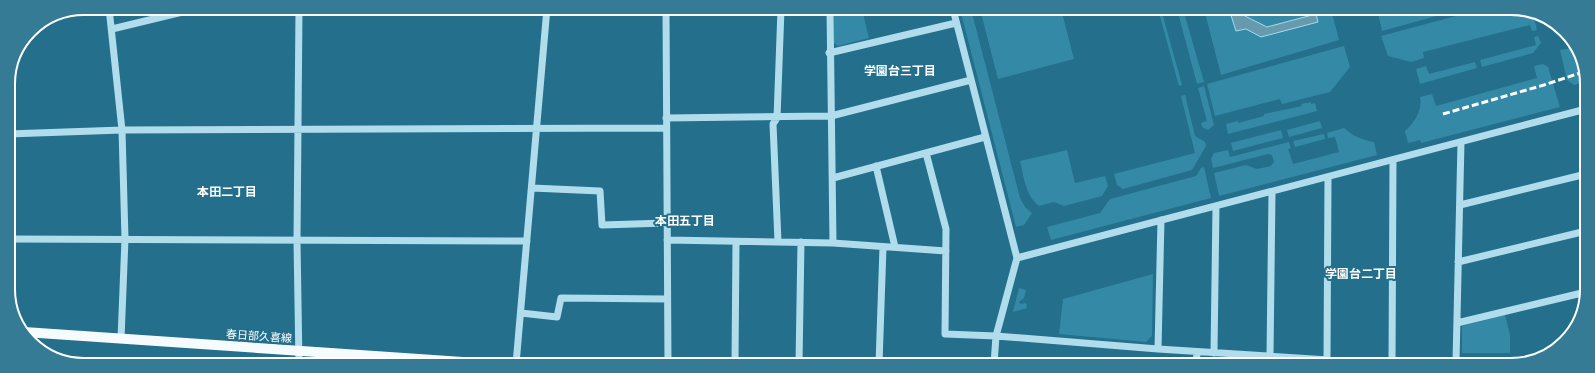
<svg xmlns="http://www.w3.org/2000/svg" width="1595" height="373" font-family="Inter,'Noto Sans JP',sans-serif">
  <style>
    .green { fill: #3489a7 }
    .water { fill: #689aad; stroke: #a5daec }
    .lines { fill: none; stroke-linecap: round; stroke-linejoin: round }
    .minor { stroke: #b1dceb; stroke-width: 7 }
    .major { stroke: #f6fcfe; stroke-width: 10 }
    .rail { stroke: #fff; stroke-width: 3; stroke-dasharray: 7 3; stroke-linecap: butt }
    .labels { text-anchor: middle; stroke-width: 4; stroke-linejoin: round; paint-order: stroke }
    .street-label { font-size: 11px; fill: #fff; stroke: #236f8c }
    .neighbourhood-label { font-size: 12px; font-weight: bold; fill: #fff; stroke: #236f8c }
    .rim { fill: none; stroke: #fff; stroke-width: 2 }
  </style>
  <rect width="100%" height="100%" fill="#236f8c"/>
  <path class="green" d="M834,9h28l7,29 -31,8 -4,-3z
    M960,9h11l49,189 5,9 7,6 -8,12 -8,2z
    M980,9h81l13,50 -76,20z
    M1158,9h3l21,76 -3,1z
    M1177,9h6l21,73 -7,2z
    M1204,9h127l8,31 -118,35z
    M1377,9h85l-80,22z
    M1482,9h44l7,4 4,17 -5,1 -2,-6 -107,27 1,6 -13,4 -23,-6 -7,-20z
    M1538,36l3,7 -8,10 -51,14 -2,-7 56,-15 -2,-8z
    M1344,46l6,21 -20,25 -48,12 -2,-5 -65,17 -8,-32z
    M1571,48l1,3c11,11 13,14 14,31l-12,3 -7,-5 -7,-30z
    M1475,62l2,6 -57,16 -4,-15 10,-3 3,8z
    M1543,64l5,3 12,40 -139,36 -1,-3 -12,3 -3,-12c9,-8 18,-21 15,-34l12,-3 4,12 101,-28 -3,-12z
    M1204,86l10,39 -6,5 -6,-3 -1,-4 6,-2 -9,-33z
    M1185,95l10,41 10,6 1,4 -14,24 -69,19 -6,-4 -3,-11 81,-21 -14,-57z
    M1311,102v2l4,-1 2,8 -89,23 -2,-10 12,-3v2l26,-7v-2l38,-8 -1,-2z
    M1320,121l2,7 -33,9 -2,-7z
    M1344,128c9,8 18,12 30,14l3,13 -158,41 -5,-23 32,-8 11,4 14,-3 3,-4 -2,-7 -4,-1 -55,14 -2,-9 3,-6 14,-3 2,7 59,-15 2,6 -3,1 5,15 46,-12 -4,-15 -7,1 -1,-5z
    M1281,130l2,8 -50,13 -2,-8z
    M1324,134l1,5 -30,8 -2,-6z
    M1067,150l8,33 30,-7 3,10 -6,10 -38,10 -10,-4 -15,4c-14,-11 -15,-29 -19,-45z
    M1204,167l7,31 -160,42 -4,-13 53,-14 10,-14 86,-23 5,-8z
    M1153,274l-1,62 -6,6 -87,-8 4,-35z
    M1019,288l7,2 -2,8 -5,4 1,2 6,-1 1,5 -14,4z
    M1505,315l5,20v18h-48v-27z"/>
  <path class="water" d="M1229,9h10l6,7 22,11 49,-13 2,8 -57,15 -15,-8 -10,2z"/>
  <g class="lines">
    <path class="minor" d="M109,8l13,122 3,109 -4,100
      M293,8l128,3 33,-3
      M299,8l-2,233 2,123
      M666,9l2,355
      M830,9l3,234
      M953,9l64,249 -21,78 -2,28
      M112,29l87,-21
      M829,53l127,-30
      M666,118l165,-2 140,-36
      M8,134l114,-4 544,-2
      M926,153l20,76 -1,105 51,2 162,13 234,15 136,-4
      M876,166l19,81
      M833,178l152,-41
      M532,188l68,3 2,34 64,-2
      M1460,205l126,-31
      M1585,232l1,31
      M9,239l518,2
      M667,240l166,3 113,8
      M778,242l-5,-118 4,-6 4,-109
      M1017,258l569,-149
      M1458,262l128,-31
      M521,313l36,4 4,-19 106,1
      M1457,323l129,-31
      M1158,349l3,-129
      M1214,353l2,-147
      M1270,356l2,-164
      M1327,360l1,-182
      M1456,362l5,-220
      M516,364l31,-356
      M735,364l1,-122
      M799,364l2,-122
      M879,364l4,-117
      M1196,365l1,-13
      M1392,365l1,-205"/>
    <path class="major" d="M24,332l468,32"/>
    <path class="rail" d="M1443,114l101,-29 42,-14"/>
  </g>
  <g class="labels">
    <g class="street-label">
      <text transform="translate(259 336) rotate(4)" y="4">春日部久喜線</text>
    </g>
    <g class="neighbourhood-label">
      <text x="900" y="75">学園台三丁目</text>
      <text x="227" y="196">本田二丁目</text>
      <text x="685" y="225">本田五丁目</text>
      <text x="1361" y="278">学園台二丁目</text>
    </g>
  </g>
  <path d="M0 0H1595V373H0ZM84 15H1511A69 69 0 0 1 1580 84V289A69 69 0 0 1 1511 358H84A69 69 0 0 1 15 289V84A69 69 0 0 1 84 15Z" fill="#357b95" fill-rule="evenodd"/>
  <path class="rim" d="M84 15H1511A69 69 0 0 1 1580 84V289A69 69 0 0 1 1511 358H84A69 69 0 0 1 15 289V84A69 69 0 0 1 84 15Z"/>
</svg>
